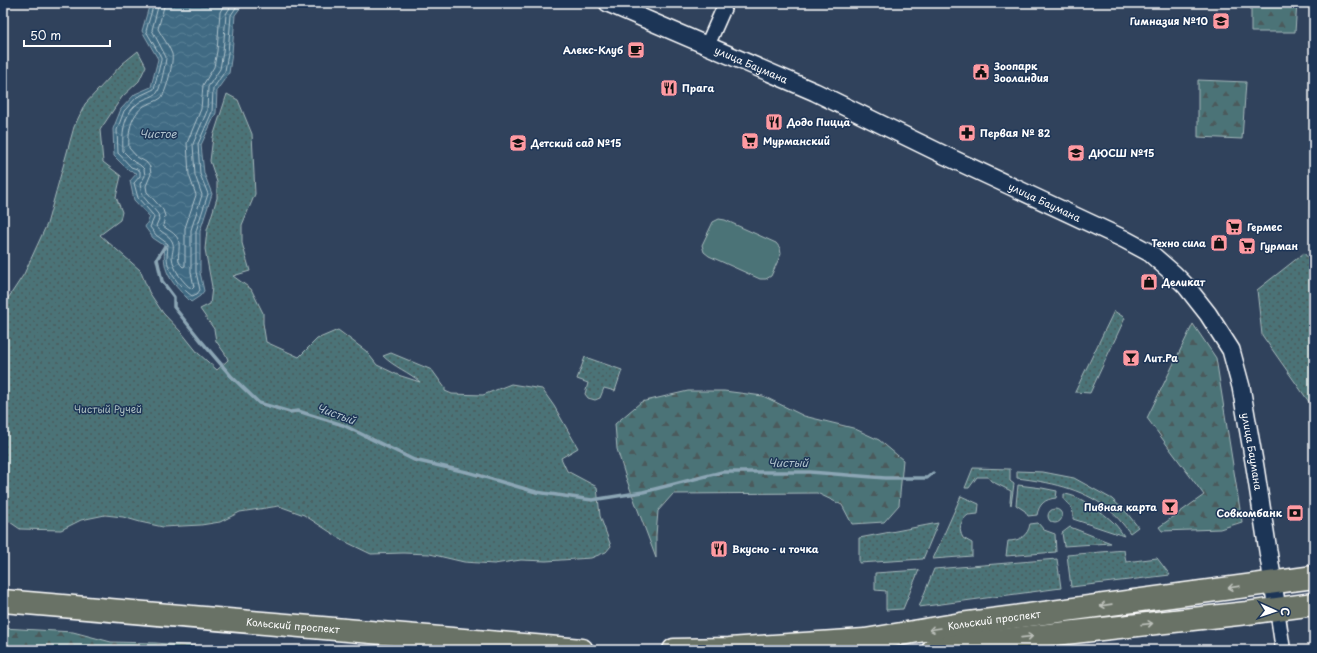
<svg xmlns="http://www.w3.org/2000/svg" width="1317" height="653" font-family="'Playpen Sans',sans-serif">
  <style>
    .grass { fill: url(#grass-dots); stroke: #a6b9bb }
    .forest { fill: url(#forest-firs); stroke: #a6b9bb }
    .garden { fill: #4c7377; stroke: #a6b9bb }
    .water { fill: url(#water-waves); stroke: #8ca6b5 }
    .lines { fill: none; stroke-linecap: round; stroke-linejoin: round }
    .shore { stroke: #b2c4cd; stroke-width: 1 }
    .stream { stroke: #8ca6b5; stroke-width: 3.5 }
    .minor-casing { stroke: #fff; stroke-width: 17 }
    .tertiary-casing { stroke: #fff; stroke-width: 20 }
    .primary-casing { stroke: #fff; stroke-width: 25 }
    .minor { stroke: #1d3557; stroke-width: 14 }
    .tertiary { stroke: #1d3557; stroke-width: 17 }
    .primary { stroke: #697266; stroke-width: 22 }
    .oneway { stroke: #bcc0ba }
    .labels { text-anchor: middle; stroke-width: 3; stroke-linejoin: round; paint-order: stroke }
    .poi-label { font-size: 10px; font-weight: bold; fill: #fff; stroke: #1d3557; text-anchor: start }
    .street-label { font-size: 10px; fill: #fff; stroke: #1d3557 }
    .park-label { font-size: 10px; fill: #aec0c2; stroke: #1d3557 }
    .water-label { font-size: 11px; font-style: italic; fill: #b2c4cd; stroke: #1d3557 }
  </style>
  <defs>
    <pattern id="grass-dots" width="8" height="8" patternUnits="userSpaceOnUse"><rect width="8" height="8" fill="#4c7377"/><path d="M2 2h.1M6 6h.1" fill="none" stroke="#4c5a5b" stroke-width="1.8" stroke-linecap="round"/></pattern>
    <pattern id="forest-firs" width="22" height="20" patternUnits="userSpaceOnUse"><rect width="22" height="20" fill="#4c7377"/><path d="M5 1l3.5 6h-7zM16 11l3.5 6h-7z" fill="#4c5a5b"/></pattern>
    <pattern id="water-waves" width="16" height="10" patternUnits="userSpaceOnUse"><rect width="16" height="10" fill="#3f6b83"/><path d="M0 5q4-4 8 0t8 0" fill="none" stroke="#5c8196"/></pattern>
  </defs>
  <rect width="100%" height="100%" fill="#30425c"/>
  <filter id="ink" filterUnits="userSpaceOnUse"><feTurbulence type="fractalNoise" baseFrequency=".025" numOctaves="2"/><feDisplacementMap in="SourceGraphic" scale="8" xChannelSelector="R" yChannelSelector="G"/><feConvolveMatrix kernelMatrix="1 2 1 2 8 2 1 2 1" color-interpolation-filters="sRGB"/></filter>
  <g filter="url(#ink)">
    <path class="grass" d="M138,51l8,15 -7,15 -17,16 -22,33 3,32 18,14 -5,21 6,15 -2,8 -20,15 40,35 9,22 14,21 19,20 16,20 19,17 11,-10 -2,-5 -10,-14 -2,-12 -14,-20 10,-5 2,-17 -7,-38 2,-19 10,-32v-16l-7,-21 3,-24 14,-43 11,6 14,34 3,60 -13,31v18l8,28 -17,5 18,13 12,24v10l3,19 33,15 18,-18 21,-9 28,21 11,14 21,10 22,7c-11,-10 -26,-15 -37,-26l8,-3 41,17 13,18v3l7,3 31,1 28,-11 31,5 12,17 24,42 -17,10 6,13 30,16 3,29 11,30 -5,6 -15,6 -45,3 -25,-1 -27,4 -30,-2 -34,-8 -27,-1 -32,1 -27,-13 -40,-26 -25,-9 -39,6 -20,10 -19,3 -38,2 -23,-5 -17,-5 -18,-2 -24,5 -20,10 -41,-1 -16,-11 -1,-2v-210l21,-32 23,-50 27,-97 11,-23 37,-40z
      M1304,253l10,12v144l-52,-74 -5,-45z
      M1114,311l11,7 -35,75 -15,-1z
      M585,357l37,13 -7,21 -11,-3 -4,10 -5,2 -7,-2 -3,-4 3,-11 -11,-4z
      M973,468l37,1v12l4,3 -3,21 -1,-3 1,-11 -20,-10 -3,-4h-11l-8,11h-4z
      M1017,471l26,1 31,6 38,21 15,14 11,14 -8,6c-7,-9 -14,-18 -23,-25 -26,-20 -58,-26 -90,-30z
      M1018,485l24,3 15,3 -1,7c-11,1 -17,6 -19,17l-9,1 -3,-5 -9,-6z
      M1064,494c15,1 40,19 50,29 4,4 7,9 10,13l-51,-17c1,-8 -2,-15 -9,-19z
      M961,496l18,8 -1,10 -10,1c-8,6 -10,14 -5,23l9,5v13l-39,3z
      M1048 516a7 7 0 1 1 14 0a7 7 0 1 1-14 0Z
      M938,523l-15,36 -64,4v-25z
      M1038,523l6,7 11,4 1,18 -50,4 2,-15c11,0 20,-5 22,-17z
      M1070,527l41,16 -47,3 -2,-13z
      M1124,550l2,12 31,-4 13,17 -99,12 -4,-32z
      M1057,559l4,29 -142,19 15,-38z
      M919,570l-16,39 -17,1v-19l-11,-1v-17z"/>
    <path class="forest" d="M1251,3h46l-2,29h-44z
      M1198,80l48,2 -4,57 -44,-2z
      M1193,324l23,34 26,164 -22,7 -58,2 -3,-4 45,-32 -57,-77z
      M688,391h36l39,5 41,20 49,12 26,12 24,20 -4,45 -15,17 -32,2 -10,-19 -25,-12 -144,1 -15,17 -2,24v23l-30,-80 -9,-29 -2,-25 26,-22z
      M3,628l70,4 38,10 44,1 93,7h-245z"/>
    <path class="garden" d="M719,219l6,1 51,23 4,5 1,6 -10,22 -5,3h-6l-51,-23 -5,-4 -2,-7 11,-23z"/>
    <path class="water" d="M150,3h94l-9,12 -3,38 -3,20 -12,17 -1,23 -15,32 3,28 8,21 -12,37v41l4,19 -4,5 -9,6c-18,-18 -30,-29 -26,-56l-12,-8 -8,-11 5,-10 -16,-17 -4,-19 7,-8 -8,-2 -15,-15 -1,-27 8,-20 14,-15 16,-7 7,-28 -16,-28z"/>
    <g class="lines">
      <path class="shore" d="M154,3l-8,28 15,26v3l-7,29 -17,8 -13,14 -7,19 1,23 13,14 6,2 3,2v5l-6,7 4,15 15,17 1,3 -4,9 6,8 12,9c0,4 -1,9 -1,13 0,15 14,31 25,39l5,-2 3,-4 -4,-18v-41l12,-37 -8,-20 -2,-30 14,-32 1,-23 12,-18 3,-18 3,-38 8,-12
        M159,3l-7,27 14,27c0,5 -6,33 -9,36 -4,4 -11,5 -16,8 -18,12 -19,31 -18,50l11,11 6,3 4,4 1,7 -5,8 2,11 16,19 1,5 -3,7c4,6 13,9 16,15 3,6 0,11 0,16 1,12 11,26 20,32l2,-2 -3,-15v-42l11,-35 -7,-20 -2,-31 14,-33 1,-24 12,-18 3,-17 3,-38 7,-11
        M165,3l-7,26c4,8 11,16 14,25 2,7 -6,39 -11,44 -5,4 -12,5 -17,8 -14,10 -16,27 -15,42l8,9 9,5 4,5 1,7 -5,12 1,6 16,18 2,6 -2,10c5,4 12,7 15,13 4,10 -4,21 5,28l2,-1v-38l11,-33 -7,-20 -2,-32 14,-34 2,-24 11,-18 3,-16 3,-39 5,-9"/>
      <path class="stream" d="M165,246l-8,13 5,22 12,16v10l28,35 29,34 28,27 31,9 8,-1 45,14 71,35 57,13 65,19 56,8 51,-8 79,-20h88l75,6h42l6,-5"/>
      <defs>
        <path id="minor" d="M707,46l19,-43
          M1277,609l6,41"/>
        <g id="tertiary">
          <path id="s1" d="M608,3l207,89 127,62 182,85 26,14 24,21 12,12 22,28 23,36 10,37 14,80 22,142"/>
        </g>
        <g id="primary">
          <path id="s2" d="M3,601l579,49"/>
          <path id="s3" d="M674,650l55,-1 136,-9 96,-16 353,-47"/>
          <path d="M933,650l33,-6 281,-31 67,-9"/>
        </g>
      </defs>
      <use href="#minor" class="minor-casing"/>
      <use href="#tertiary" class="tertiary-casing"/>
      <use href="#primary" class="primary-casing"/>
      <use href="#minor" class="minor"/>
      <use href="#tertiary" class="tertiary"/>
      <use href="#primary" class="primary"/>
    </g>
    <defs><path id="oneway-shaft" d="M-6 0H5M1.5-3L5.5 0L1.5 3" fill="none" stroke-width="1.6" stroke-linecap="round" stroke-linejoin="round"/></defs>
    <g class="oneway">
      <use href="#oneway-shaft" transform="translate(1234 587) rotate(172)"/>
      <use href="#oneway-shaft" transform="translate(1106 605) rotate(172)"/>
      <use href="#oneway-shaft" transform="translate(1147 624) rotate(-6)"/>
      <use href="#oneway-shaft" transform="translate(935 629) rotate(171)"/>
      <use href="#oneway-shaft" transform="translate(1027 637) rotate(-6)"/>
    </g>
  </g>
  <defs>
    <symbol id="school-square" viewBox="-11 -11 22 22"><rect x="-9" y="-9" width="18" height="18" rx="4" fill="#ff9aa2" stroke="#1d3557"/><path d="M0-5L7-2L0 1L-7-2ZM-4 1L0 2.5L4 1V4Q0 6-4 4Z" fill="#111"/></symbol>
    <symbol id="cafe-square" viewBox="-11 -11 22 22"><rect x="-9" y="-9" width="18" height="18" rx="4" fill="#ff9aa2" stroke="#1d3557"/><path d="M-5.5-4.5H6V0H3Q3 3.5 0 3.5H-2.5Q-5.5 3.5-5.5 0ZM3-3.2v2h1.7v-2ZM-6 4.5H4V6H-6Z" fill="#111"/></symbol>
    <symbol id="civic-square" viewBox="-11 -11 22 22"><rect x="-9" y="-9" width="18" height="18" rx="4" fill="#ff9aa2" stroke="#1d3557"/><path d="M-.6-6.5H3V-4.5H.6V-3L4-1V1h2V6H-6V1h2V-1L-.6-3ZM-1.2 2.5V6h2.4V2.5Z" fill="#111"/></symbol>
    <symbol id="restaurant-square" viewBox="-11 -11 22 22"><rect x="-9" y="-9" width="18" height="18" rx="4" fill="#ff9aa2" stroke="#1d3557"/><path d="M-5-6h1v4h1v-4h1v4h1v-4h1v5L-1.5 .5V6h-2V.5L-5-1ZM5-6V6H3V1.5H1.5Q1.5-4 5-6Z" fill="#111"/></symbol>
    <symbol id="pharmacy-square" viewBox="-11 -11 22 22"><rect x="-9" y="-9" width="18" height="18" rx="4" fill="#ff9aa2" stroke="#1d3557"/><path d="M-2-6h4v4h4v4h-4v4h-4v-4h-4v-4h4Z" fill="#111"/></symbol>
    <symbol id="supermarket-square" viewBox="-11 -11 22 22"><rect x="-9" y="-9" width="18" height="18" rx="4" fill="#ff9aa2" stroke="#1d3557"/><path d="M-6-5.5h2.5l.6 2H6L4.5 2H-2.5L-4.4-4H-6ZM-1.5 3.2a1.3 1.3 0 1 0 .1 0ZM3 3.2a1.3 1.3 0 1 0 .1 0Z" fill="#111"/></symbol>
    <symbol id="shop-square" viewBox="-11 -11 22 22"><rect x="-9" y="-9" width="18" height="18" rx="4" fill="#ff9aa2" stroke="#1d3557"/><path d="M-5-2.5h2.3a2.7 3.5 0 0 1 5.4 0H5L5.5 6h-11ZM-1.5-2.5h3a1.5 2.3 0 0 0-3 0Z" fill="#111"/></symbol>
    <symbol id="bar-square" viewBox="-11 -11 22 22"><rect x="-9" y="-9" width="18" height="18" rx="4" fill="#ff9aa2" stroke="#1d3557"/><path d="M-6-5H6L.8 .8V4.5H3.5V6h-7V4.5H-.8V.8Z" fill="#111"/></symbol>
    <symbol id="bank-square" viewBox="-11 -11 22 22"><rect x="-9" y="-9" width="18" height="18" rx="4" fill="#ff9aa2" stroke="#1d3557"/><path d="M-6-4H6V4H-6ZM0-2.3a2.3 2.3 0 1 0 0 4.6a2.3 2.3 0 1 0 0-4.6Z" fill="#111"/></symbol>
  </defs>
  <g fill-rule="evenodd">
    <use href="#school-square" x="1211" y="11" width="20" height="20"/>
    <use href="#cafe-square" x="626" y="40" width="20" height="20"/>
    <use href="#civic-square" x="971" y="62" width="20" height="20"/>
    <use href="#restaurant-square" x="659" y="78" width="20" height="20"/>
    <use href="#restaurant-square" x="764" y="112" width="20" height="20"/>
    <use href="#pharmacy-square" x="957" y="123" width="20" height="20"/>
    <use href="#supermarket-square" x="740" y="131" width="20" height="20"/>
    <use href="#school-square" x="508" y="133" width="20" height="20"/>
    <use href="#school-square" x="1066" y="143" width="20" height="20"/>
    <use href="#supermarket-square" x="1224" y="217" width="20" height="20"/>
    <use href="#shop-square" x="1209" y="233" width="20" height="20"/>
    <use href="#supermarket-square" x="1237" y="236" width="20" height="20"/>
    <use href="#shop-square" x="1139" y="272" width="20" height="20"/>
    <use href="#bar-square" x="1121" y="348" width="20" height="20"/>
    <use href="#bar-square" x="1160" y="497" width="20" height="20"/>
    <use href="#bank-square" x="1285" y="503" width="20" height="20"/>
    <use href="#restaurant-square" x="709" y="539" width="20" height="20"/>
  </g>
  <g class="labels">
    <g class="poi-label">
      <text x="1208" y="25" text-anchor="end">Гимназия №10</text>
      <text x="623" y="54" text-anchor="end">Алекс-Клуб</text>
      <text x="994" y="70">Зоопарк<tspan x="994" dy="12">Зооландия</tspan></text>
      <text x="682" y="92">Прага</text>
      <text x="787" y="126">Додо Пицца</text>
      <text x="980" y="137">Первая № 82</text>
      <text x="763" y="145">Мурманский</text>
      <text x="531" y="147">Детский сад №15</text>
      <text x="1089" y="157">ДЮСШ №15</text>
      <text x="1247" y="231">Гермес</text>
      <text x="1206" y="247" text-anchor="end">Техно сила</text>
      <text x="1260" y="250">Гурман</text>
      <text x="1162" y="286">Деликат</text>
      <text x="1144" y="362">Лит.Ра</text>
      <text x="1157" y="511" text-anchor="end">Пивная карта</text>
      <text x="1282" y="517" text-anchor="end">Совкомбанк</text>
      <text x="732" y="553">Вкусно - и точка</text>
    </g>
    <g class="street-label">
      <text dy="4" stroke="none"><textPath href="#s1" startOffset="156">улица Баумана</textPath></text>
      <text dy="4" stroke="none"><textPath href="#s1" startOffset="480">улица Баумана</textPath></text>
      <text dy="4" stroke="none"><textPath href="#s1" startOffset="828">улица Баумана</textPath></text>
      <text dy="4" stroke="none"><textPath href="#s3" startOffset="322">Кольский проспект</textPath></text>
      <text dy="4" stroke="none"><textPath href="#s2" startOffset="291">Кольский проспект</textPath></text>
    </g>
    <g class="park-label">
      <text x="108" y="413">Чистый Ручей</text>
    </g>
    <g class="water-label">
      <text x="158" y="138">Чистое</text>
      <text transform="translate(336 414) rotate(20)" y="4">Чистый</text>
      <text x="788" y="467">Чистый</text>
    </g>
  </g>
  <rect width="1317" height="653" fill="none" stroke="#1d3557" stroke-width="16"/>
  <rect x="8" y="8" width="1301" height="637" fill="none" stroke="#fff" stroke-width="1.5" filter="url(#ink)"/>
  <g transform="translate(1275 611) rotate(93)" stroke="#1d3557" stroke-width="3" paint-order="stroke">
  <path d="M0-3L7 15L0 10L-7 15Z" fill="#ffffff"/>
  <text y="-6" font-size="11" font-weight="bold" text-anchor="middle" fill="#ffffff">С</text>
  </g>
  <path d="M24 40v6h86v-6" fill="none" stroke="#ffffff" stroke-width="2"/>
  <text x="30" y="40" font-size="12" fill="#ffffff" stroke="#1d3557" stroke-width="3" paint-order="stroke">50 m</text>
</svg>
